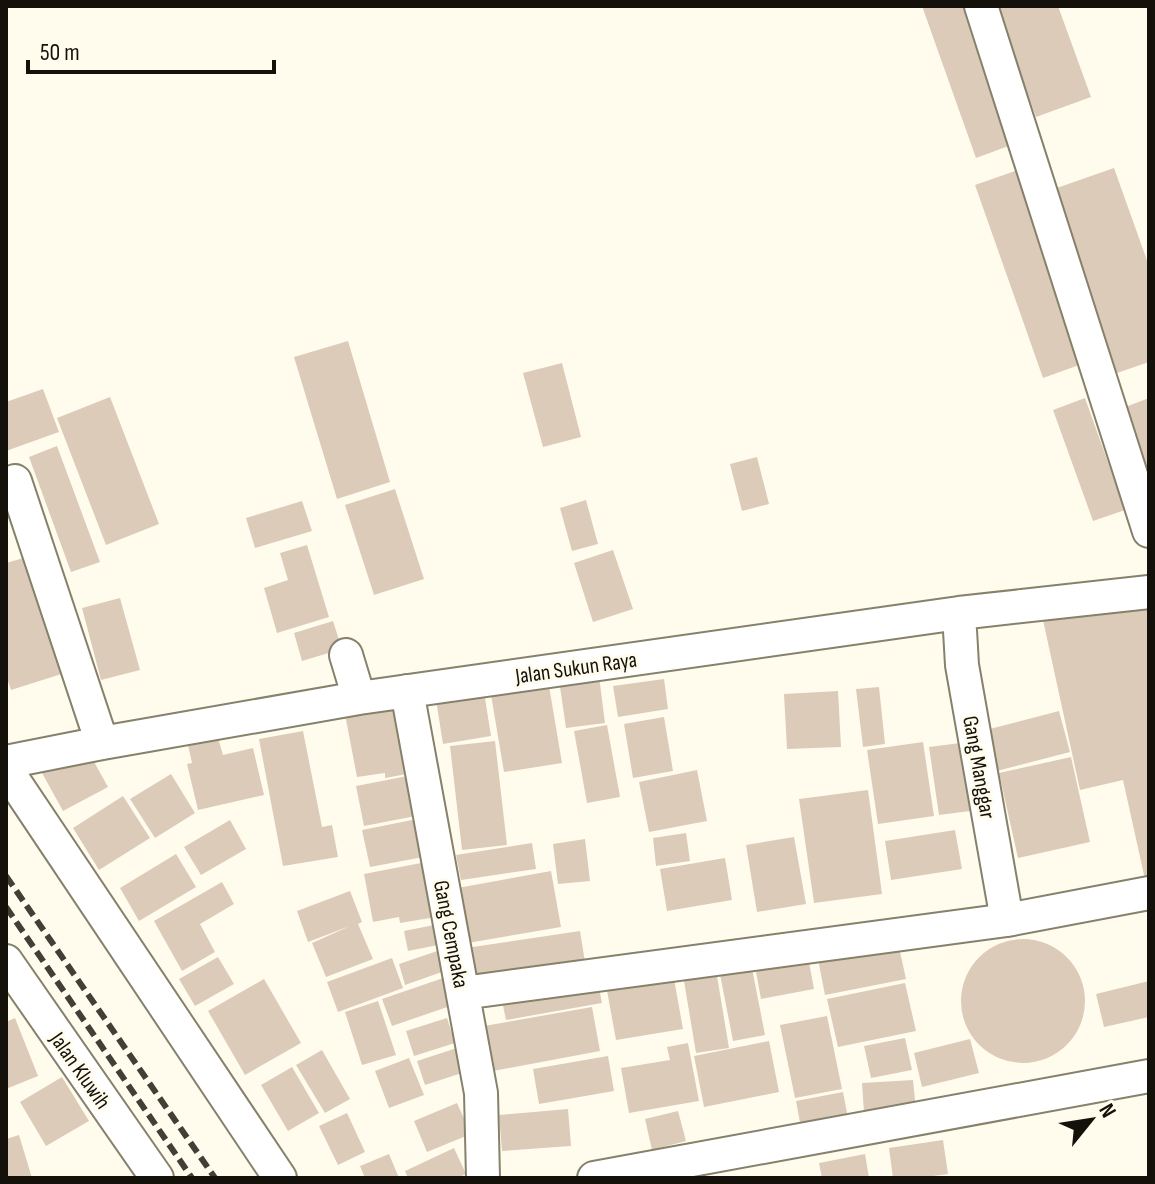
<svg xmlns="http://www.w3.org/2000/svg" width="1155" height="1184" font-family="'Sofia Sans Condensed',sans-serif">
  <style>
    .building { fill: #ddcbb9 }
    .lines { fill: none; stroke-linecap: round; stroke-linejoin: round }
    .minor-casing { stroke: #85816b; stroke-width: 36 }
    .minor { stroke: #fff; stroke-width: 32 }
    .rail { stroke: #413f36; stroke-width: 6; stroke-dasharray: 12 6; stroke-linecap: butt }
    .labels { text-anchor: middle; stroke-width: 6; stroke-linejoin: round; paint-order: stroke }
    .street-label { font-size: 22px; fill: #131109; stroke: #fffcee }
  </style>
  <rect width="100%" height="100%" fill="#fffcee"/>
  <path class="building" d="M922,6h52l48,135 -46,17z
    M996,6h62l33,91 -55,20z
    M1024,168l69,192 -50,18 -68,-193z
    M1114,168l35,98v96l-32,11 -66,-183z
    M348,341l42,141 -53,17 -43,-142z
    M562,363l19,74 -38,10 -20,-74z
    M43,389l16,43 -53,19v-49z
    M110,397l49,127 -53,21 -49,-127z
    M1085,398l40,112 -32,11 -40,-111z
    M1149,398v92l-29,-81z
    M57,446l43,116 -29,10 -42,-115z
    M757,457l12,47 -27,7 -12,-47z
    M395,489l29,90 -50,16 -29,-90z
    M586,500l12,44 -26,7 -12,-43z
    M302,501l10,30 -57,17 -9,-30z
    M307,545l22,72 -52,16 -13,-45 24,-8 -8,-27z
    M613,550l20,59 -40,13 -19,-59z
    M34,555l37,116 -60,19 -5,-15v-112z
    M120,598l20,72 -39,10 -19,-72z
    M1149,598v295h-1l-25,-113 -43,10 -37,-170z
    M333,621l9,28 -40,12 -8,-28z
    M599,676l6,47 -39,5 -7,-48z
    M664,679l4,30 -50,8 -5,-31z
    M548,680l14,83 -58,9 -14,-83z
    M879,687l6,57 -22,3 -7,-58z
    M838,691l3,56 -54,2 -3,-55z
    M484,692l7,44 -48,8 -7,-44z
    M404,698l14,74 -33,6v-5l-28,4 -13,-68z
    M1059,711l11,41 -77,20 -11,-41z
    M664,717l9,54 -40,7 -9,-54z
    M607,725l13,72 -33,6 -13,-72z
    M303,731l19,96 10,-2 6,32 -55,9 -24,-127z
    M218,738l5,17 30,-7 11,47 -66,15 -11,-46 5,-1 -4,-18z
    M495,741l12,104 -45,5 -12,-104z
    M923,742l11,74 -56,8 -11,-74z
    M968,742l10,68 -39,5 -10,-68z
    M87,749l21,38 -45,24 -21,-38z
    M1071,757l19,85 -72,16 -19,-85z
    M697,770l10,51 -58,11 -10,-50z
    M171,774l24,39 -40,25 -25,-39z
    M418,774l8,40 -62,12 -8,-40z
    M868,790l14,104 -68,9 -15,-104z
    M123,796l27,42 -51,32 -26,-42z
    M427,817l7,38 -64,12 -8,-37z
    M230,820l16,29 -45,26 -17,-28z
    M955,830l7,39 -71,11 -6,-39z
    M686,833l4,28 -34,5 -3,-28z
    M794,837l12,67 -49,8 -11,-67z
    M585,839l5,42 -32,3 -5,-40z
    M532,843l4,26 -75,11 -5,-25z
    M176,854l20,33 -57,34 -19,-33z
    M725,858l7,42 -65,11 -7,-42z
    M426,862l10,55 -36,6 -1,-6 -26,5 -9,-48z
    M551,871l10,56 -99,17 -10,-55z
    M222,882l12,22 -34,20 15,28 -33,19 -28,-50z
    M350,891l12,31 -4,2 15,35 -47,18 -14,-34 38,-17 -42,16 -11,-31z
    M444,923l4,20 -40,8 -4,-20z
    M580,931l5,31 -121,18 -5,-31z
    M897,938l9,41 -81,16 -8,-41z
    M961 1001a62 62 0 1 1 124 0a62 62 0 1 1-124 0Z
    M449,947l7,20 -51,18 -6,-21z
    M807,951l7,38 -53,10 -7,-38z
    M218,957l16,27 -39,22 -16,-27z
    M392,958l11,30 -65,24 -11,-30z
    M751,963l14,72 -32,6 -14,-72z
    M715,964l14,84 -33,5 -14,-84z
    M673,973l10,56 -67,11 -10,-55z
    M449,976l10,27 -67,23 -10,-27z
    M597,978l5,25 -96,17 -5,-24z
    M264,979l37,64 -56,32 -37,-64z
    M1149,981v36l-45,10 -8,-33z
    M905,983l11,48 -78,16 -11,-48z
    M378,1001l18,54 -34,10 -17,-53z
    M592,1007l8,44 -107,20 -9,-45z
    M827,1016l15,73 -47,9 -15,-73z
    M15,1018l23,58 -32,13v-67z
    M447,1018l8,25 -41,13 -8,-25z
    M905,1038l7,32 -41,8 -7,-32z
    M970,1039l9,34 -57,14 -8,-34z
    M769,1041l10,51 -75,15 -10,-51z
    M688,1043l11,58 -70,12 -8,-45 49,-8 -3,-13z
    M460,1047l8,24 -43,14 -8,-24z
    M322,1050l28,49 -25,14 -29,-48z
    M608,1056l6,35 -75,13 -6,-35z
    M409,1058l15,37 -35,13 -14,-37z
    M292,1067l27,46 -31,18 -27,-46z
    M62,1077l27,44 -43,25 -26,-44z
    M913,1080l3,30 -52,3 -2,-30z
    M843,1092l6,31 -47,10 -6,-32z
    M457,1103l14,31 -44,18 -13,-31z
    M568,1109l3,37 -69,5 -3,-36z
    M678,1111l8,30 -34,9 -7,-31z
    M347,1113l18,39 -27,13 -19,-39z
    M19,1135l13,43h-26v-39z
    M943,1140l5,34 -29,4h-26l-4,-30z
    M454,1148l12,26 -9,4h-49l-3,-7z
    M389,1154l10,24h-34l-5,-12z
    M865,1154l4,24h-47l-3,-15z"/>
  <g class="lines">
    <defs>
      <path id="minor" d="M981,6l168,525
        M15,481l87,262
        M959,613l3,52 45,255
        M346,655l13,43
        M407,691l74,402 2,85
        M6,762l96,-19 257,-45 600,-85 190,-21
        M6,769l274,409
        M6,961l151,217
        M463,993l544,-73 142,-27
        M594,1178l555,-102"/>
    </defs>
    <use href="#minor" class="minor-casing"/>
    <use href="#minor" class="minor"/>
    <path class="rail" d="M6,876l209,302
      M6,907l186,271"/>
  </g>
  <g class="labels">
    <g class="street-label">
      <text transform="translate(576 667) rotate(-8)" y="8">Jalan Sukun Raya</text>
      <text transform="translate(980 767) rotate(80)" y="8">Gang Manggar</text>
      <text transform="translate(452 934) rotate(79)" y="8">Gang Cempaka</text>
      <text transform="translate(81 1070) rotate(55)" y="8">Jalan Kluwih</text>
    </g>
  </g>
  <rect width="1155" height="1184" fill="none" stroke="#131109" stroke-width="16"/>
  <g transform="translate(1091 1120) rotate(60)" stroke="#fffcee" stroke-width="6" paint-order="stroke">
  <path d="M0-6L14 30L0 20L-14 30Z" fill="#131109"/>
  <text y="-12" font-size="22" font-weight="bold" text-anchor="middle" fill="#131109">N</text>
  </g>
  <path d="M28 60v12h246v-12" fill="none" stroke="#131109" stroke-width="4"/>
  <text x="40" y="60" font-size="24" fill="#131109" stroke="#fffcee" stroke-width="6" paint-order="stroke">50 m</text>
</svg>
